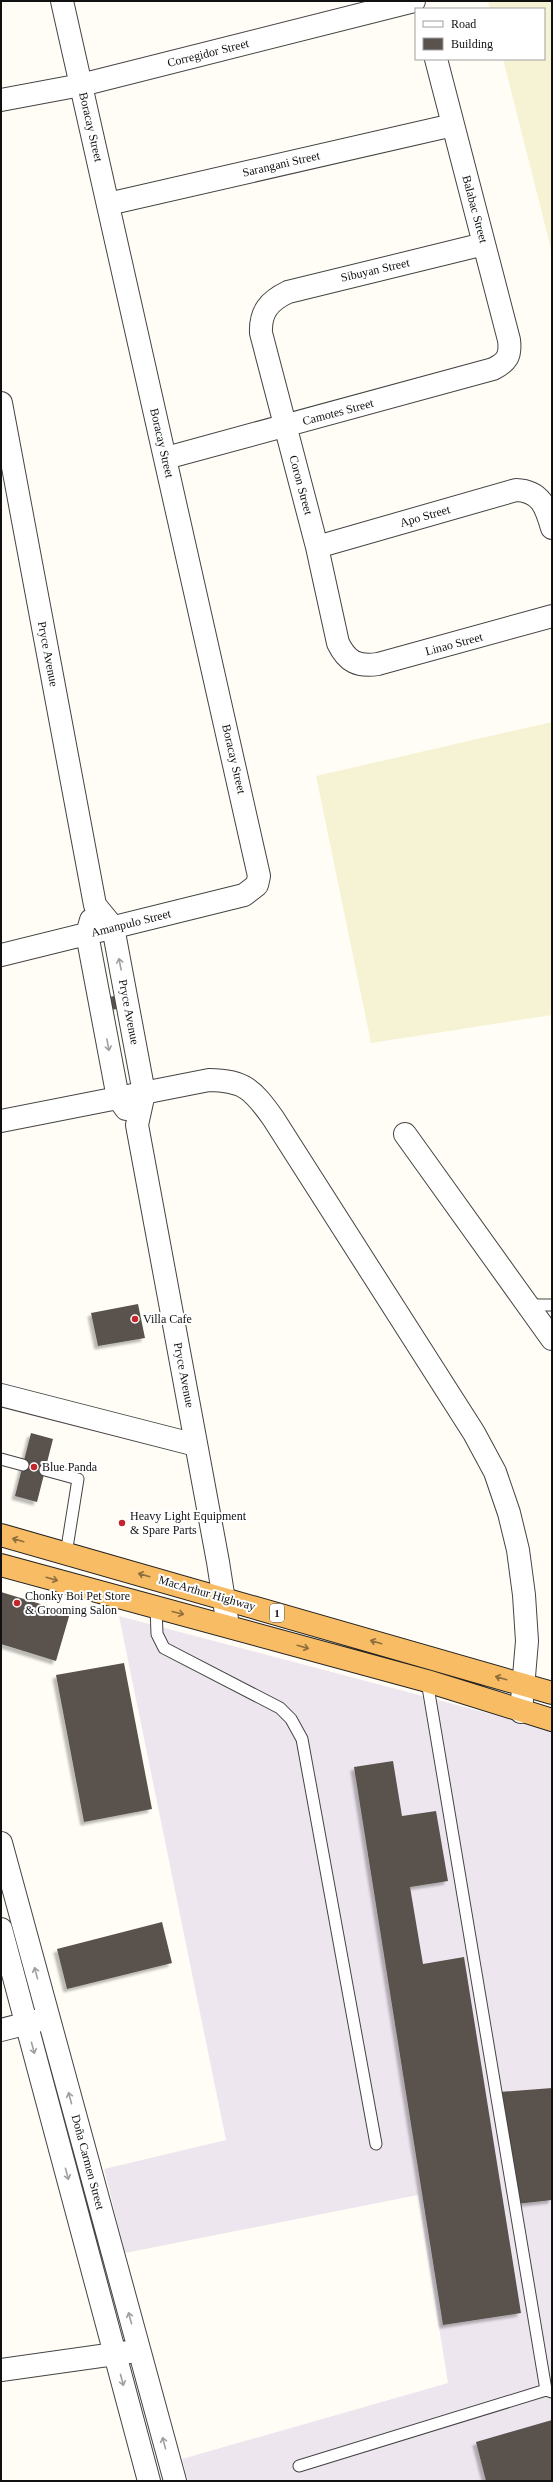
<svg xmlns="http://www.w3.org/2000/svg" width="553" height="2482" font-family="Georgia,serif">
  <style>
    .industrial { fill: #eee6ef }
    .farmland { fill: #f6f3d4 }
    .building { fill: #5a524d; filter: url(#shadow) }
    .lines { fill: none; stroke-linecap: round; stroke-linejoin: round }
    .service-casing { stroke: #444; stroke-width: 13 }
    .minor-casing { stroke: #444; stroke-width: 24 }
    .trunk-casing { stroke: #222; stroke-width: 24 }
    .service { stroke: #fff; stroke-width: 11 }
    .minor { stroke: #fff; stroke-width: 22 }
    .trunk { stroke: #f7bc64; stroke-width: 22 }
    .oneway { stroke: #a0a0a0 }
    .oneway2 { stroke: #906f3f }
    .poi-dot { fill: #c4262e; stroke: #fff; stroke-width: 1.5 }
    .labels { text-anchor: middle; stroke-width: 4; stroke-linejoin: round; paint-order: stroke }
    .shield { fill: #fff; stroke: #585858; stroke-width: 1 }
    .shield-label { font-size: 11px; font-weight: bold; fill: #111 }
    .street-label { font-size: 12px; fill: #111; stroke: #fff }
    .poi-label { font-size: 12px; fill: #111; stroke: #fff; text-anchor: start }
  </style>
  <defs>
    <filter id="shadow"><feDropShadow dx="-3.5" dy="3.5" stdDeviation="1" flood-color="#0004"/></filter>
  </defs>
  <rect width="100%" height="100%" fill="#fffdf5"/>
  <path class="industrial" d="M119,1616l433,114v751h-364l-6,-22 266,-76 -30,-188 -293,58 -21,-84 122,-29z"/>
  <path class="farmland" d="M488,1h64v252l-49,-194h41v-50h-54z
    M552,722v293l-181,28 -55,-267z"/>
  <path class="building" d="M115,996l2,13 -7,1 -2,-13z
    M138,1304l7,34 -47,8 -7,-33z
    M31,1433l22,6 -16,63 -22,-6z
    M1,1592l69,21 -14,48 -55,-17z
    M124,1663l28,146 -68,13 -28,-147z
    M393,1761l9,55 34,-5 12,70 -38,6 13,77 41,-7 57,356 -78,12 -89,-558z
    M162,1922l10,41 -105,26 -10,-40z
    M552,2088v112l-36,4 -17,-112z
    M552,2420v61h-66l-10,-39z"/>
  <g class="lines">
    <defs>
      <path id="service" d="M528,1305h24
        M1,1459l22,6
        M45,1470l33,9 -12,75
        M156,1608l1,26 7,14 116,60 11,11 11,20 74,405
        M427,1681l119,709
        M299,2466l247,-76 6,2"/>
      <path id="minor" d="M1,100l80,-15 333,-84
        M108,204l345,-79
        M484,244l-196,48c-19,9 -28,20 -27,41l56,214 21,96c9,19 20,24 40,21l174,-48
        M1,403l94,502 18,22 31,166 -7,32 81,437 10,64
        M166,458l327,-89c14,-7 18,-13 16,-29l-73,-281
        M317,547l199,-57c25,1 30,17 36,38
        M91,920l-4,14 31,164 8,11
        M1,955l243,-60 13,-10 2,-9 -197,-875
        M1,1121l208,-41c35,0 44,10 64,38l201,315 21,39 14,41 9,37 6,45 3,46 -6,71
        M405,1134l147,205
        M1,1395l195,50
        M1,1843l174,638
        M1,1929l148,552
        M1,2030l39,-10
        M1,2370l128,-18"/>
      <path id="trunk" d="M1,1535l551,158
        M1,1565l426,116 125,39"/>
    </defs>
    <use href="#service" class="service-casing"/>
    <use href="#minor" class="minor-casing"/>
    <use href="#trunk" class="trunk-casing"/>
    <use href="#service" class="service"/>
    <use href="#minor" class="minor"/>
    <use href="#trunk" class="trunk"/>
  </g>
  <defs><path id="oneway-shaft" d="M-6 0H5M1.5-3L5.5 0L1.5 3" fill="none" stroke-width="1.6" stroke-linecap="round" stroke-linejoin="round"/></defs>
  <g class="oneway">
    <use href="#oneway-shaft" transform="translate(120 964) rotate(-101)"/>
    <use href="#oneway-shaft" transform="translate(108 1045) rotate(79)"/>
    <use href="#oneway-shaft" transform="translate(36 1973) rotate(-105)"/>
    <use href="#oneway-shaft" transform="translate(33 2048) rotate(75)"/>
    <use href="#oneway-shaft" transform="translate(70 2098) rotate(-105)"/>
    <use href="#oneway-shaft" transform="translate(67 2174) rotate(75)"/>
    <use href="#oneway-shaft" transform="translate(130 2318) rotate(-105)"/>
    <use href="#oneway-shaft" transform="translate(122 2380) rotate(75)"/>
    <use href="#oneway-shaft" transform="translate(164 2443) rotate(-105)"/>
  </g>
  <g class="oneway2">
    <use href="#oneway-shaft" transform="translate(18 1540) rotate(-164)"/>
    <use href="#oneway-shaft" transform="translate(144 1575) rotate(-164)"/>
    <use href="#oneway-shaft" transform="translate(52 1579) rotate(16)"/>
    <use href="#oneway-shaft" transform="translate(178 1613) rotate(14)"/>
    <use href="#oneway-shaft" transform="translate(376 1642) rotate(-164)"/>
    <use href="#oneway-shaft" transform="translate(303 1647) rotate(16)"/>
    <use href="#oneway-shaft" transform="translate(501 1678) rotate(-164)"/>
  </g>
  <g class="poi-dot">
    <circle cx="135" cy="1319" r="4"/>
    <circle cx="34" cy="1467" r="4"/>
    <circle cx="122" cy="1523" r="4"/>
    <circle cx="17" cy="1603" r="4"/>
  </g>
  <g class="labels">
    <rect class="shield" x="270" y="1604" width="14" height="18" rx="3"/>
    <g class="shield-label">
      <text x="277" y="1617">1</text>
    </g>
    <g class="street-label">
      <text transform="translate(208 53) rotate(-14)" y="4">Corregidor Street</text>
      <text transform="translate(91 127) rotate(77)" y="4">Boracay Street</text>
      <text transform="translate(281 164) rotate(-13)" y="4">Sarangani Street</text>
      <text transform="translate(475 209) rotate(75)" y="4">Balabac Street</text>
      <text transform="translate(375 270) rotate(-13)" y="4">Sibuyan Street</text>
      <text transform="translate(338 412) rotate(-15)" y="4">Camotes Street</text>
      <text transform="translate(162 443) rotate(77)" y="4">Boracay Street</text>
      <text transform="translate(301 485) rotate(75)" y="4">Coron Street</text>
      <text transform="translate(425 516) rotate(-16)" y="4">Apo Street</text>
      <text transform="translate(454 644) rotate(-15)" y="4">Linao Street</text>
      <text transform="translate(48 654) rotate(79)" y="4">Pryce Avenue</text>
      <text transform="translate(234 759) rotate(77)" y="4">Boracay Street</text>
      <text transform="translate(131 923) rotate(-14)" y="4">Amanpulo Street</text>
      <text transform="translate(129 1012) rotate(79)" y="4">Pryce Avenue</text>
      <text transform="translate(184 1375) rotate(79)" y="4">Pryce Avenue</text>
      <text transform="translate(207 1593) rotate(16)" y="4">MacArthur Highway</text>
      <text transform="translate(88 2162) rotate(75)" y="4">Doña Carmen Street</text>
    </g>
    <g class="poi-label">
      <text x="143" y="1323">Villa Cafe</text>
      <text x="42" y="1471">Blue Panda</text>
      <text x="130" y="1520">Heavy Light Equipment<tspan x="130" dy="14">&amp; Spare Parts</tspan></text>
      <text x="25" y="1600">Chonky Boi Pet Store<tspan x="25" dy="14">&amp; Grooming Salon</tspan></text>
    </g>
  </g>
  <rect width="553" height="2482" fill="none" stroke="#111111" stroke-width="4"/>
  <rect x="415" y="8" width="130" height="52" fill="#ffffff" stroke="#a0a0a0"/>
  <rect x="423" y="21" width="20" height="6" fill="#ffffff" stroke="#a0a0a0"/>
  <text x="451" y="28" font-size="12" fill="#111111">Road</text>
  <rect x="423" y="38" width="20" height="12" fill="#5a524d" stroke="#a0a0a0"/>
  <text x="451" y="48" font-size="12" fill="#111111">Building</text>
</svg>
